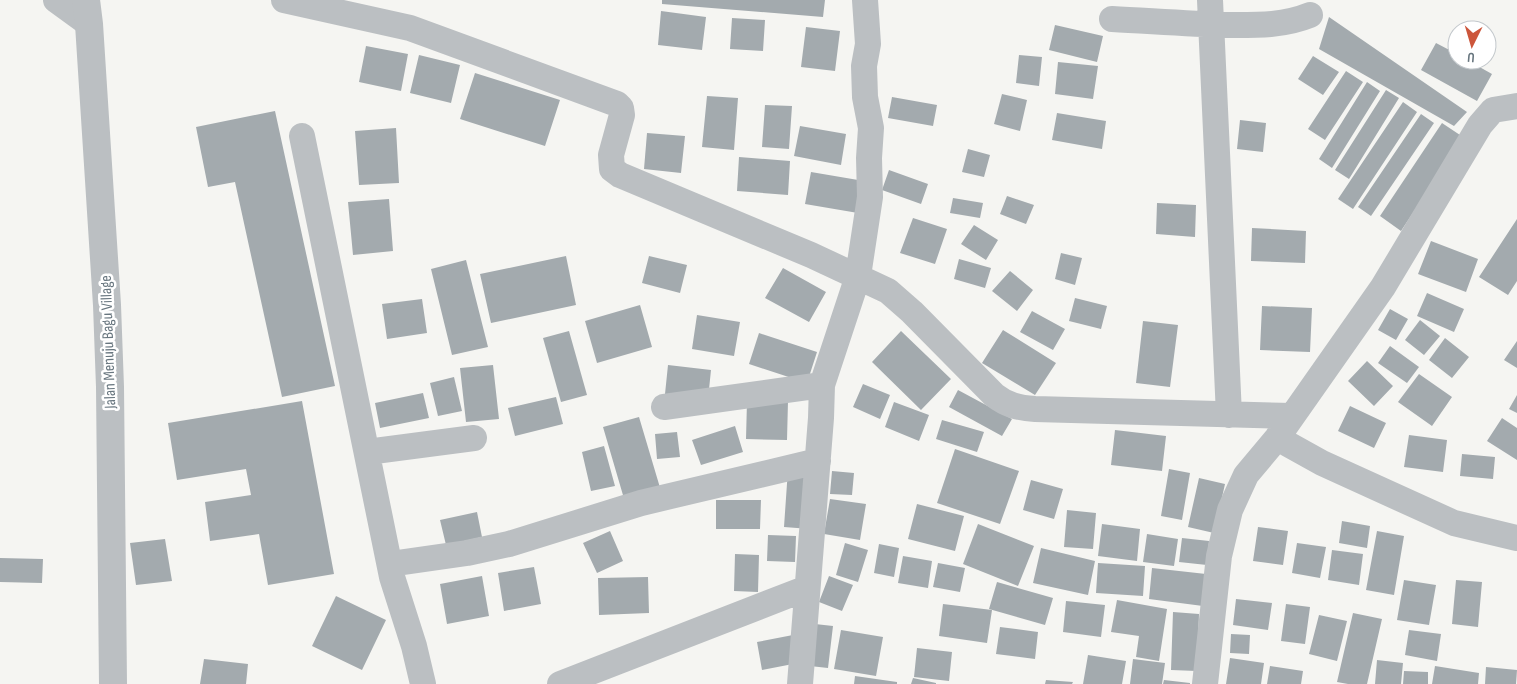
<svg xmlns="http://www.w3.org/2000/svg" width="1517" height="684" font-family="'Sofia Sans Condensed',sans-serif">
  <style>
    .building { fill: #a3aaae }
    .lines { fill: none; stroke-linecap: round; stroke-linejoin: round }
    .minor { stroke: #bbbfc2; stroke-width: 26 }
    .tertiary { stroke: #bbbfc2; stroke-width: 28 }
    .labels { text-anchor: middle; stroke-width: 5; stroke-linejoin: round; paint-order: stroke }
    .street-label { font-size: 16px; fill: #68767f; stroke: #fff }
  </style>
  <rect width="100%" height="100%" fill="#f5f5f2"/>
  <path class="building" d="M662,0h163l-2,17 -161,-13z
    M661,11l45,6 -4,33 -44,-5z
    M1329,17l138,95 -13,14 -135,-77z
    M732,18l33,2 -2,31 -33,-2z
    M1055,25l48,11 -6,26 -48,-12z
    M806,27l34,4 -5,40 -34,-4z
    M1436,43l21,11v6h10l25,14 -15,27 -56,-31z
    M366,46l42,8 -7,37 -42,-9z
    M419,55l41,10 -9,38 -41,-10z
    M1019,55l23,2 -3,29 -23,-3z
    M1313,56l26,16 -16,23 -25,-16z
    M1058,62l40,4 -5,33 -38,-5z
    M1346,71l17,11 -38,58 -17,-11z
    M475,73l85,27 -15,46 -85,-27z
    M1367,82l13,9 -48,77 -13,-9z
    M1386,90l13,8 -50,81 -14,-9z
    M1002,94l25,6 -7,31 -26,-7z
    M707,96l31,2 -4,52 -32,-3z
    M892,97l45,8 -4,21 -45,-8z
    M1403,102l14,10 -64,97 -15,-10z
    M765,105l27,1 -3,43 -27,-2z
    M275,111l60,275 -53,11 -47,-215 -27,5 -12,-60z
    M1057,113l49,8 -4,28 -50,-9z
    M1421,114l13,9 -63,93 -13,-9z
    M1240,120l26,3 -3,29 -26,-3z
    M1442,123l21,14 -62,94 -21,-15z
    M800,126l46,8 -5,31 -47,-9z
    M396,128l3,55 -40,2 -4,-54z
    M647,133l38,3 -4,37 -37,-4z
    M968,149l22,6 -6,22 -22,-5z
    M739,157l51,4 -2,34 -51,-4z
    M889,170l39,14 -7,20 -39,-14z
    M811,172l53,9 -6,32 -53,-9z
    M1007,196l27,9 -8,19 -26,-10z
    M953,198l30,5 -3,15 -30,-5z
    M389,199l4,52 -40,4 -5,-53z
    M1157,203l39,2 -1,32 -39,-3z
    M913,218l34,11 -12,35 -35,-11z
    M1517,219v62l-9,14 -29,-18z
    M974,225l24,15 -12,20 -25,-16z
    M1252,228l54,3 -1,32 -54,-2z
    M1431,241l47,18 -12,33 -48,-18z
    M1061,253l21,5 -7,27 -20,-6z
    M566,256l10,49 -85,18 -11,-49z
    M649,256l38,9 -7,28 -38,-10z
    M959,259l32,9 -6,20 -31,-9z
    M466,260l22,87 -36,8 -21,-86z
    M783,268l43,24 -17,30 -44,-24z
    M1010,271l23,19 -16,21 -25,-20z
    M1427,293l37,16 -10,23 -37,-16z
    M1075,298l32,8 -6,23 -32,-8z
    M422,299l5,34 -40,6 -5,-35z
    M640,305l12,42 -55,16 -12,-42z
    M1262,306l50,2 -2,44 -50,-2z
    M1390,309l18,10 -12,21 -18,-10z
    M1032,311l33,18 -12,21 -33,-18z
    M697,315l43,7 -6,34 -42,-7z
    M1420,320l20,16 -16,19 -19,-15z
    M1143,321l35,4 -8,62 -34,-4z
    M1003,330l53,33 -21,32 -53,-32z
    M569,331l18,64 -26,7 -18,-64z
    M901,331l50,48 -30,31 -49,-48z
    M759,333l58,19 -10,31 -58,-19z
    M1445,338l24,19 -17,21 -23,-18z
    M1517,341v27l-13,-8z
    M1390,346l29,21 -12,16 -29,-20z
    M1367,361l26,25 -19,20 -26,-25z
    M493,365l6,54 -33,3 -6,-54z
    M668,365l43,5 -3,29 -43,-5z
    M1419,374l33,23 -20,29 -34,-24z
    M454,377l8,34 -24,5 -8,-33z
    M863,384l27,11 -10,24 -27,-12z
    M958,390l54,29 -10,17 -53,-29z
    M423,393l6,25 -49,10 -5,-25z
    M1517,395v18l-8,-4z
    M556,397l7,27 -48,12 -7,-28z
    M302,401l32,173 -66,11 -9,-51 -49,7 -5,-39 46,-7 -5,-26 -69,11 -9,-57z
    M747,401h41l-1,39 -41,-1z
    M894,402l35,13 -10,26 -34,-14z
    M1350,406l36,17 -12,25 -36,-17z
    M639,417l22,74 -36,11 -22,-75z
    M1502,418l15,10v32l-30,-19z
    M942,420l42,12 -7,20 -41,-13z
    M735,426l8,26 -42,13 -9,-25z
    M1115,430l51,6 -4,35 -51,-6z
    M677,432l3,25 -23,2 -2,-25z
    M1409,435l38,5 -4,32 -39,-5z
    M604,446l11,40 -24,5 -9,-39z
    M955,449l64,22 -19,53 -63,-21z
    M1462,454l33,3 -2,22 -33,-3z
    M788,469l26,2 -4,58 -26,-2z
    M1169,469l21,4 -8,47 -21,-4z
    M832,471l22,2 -2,22 -22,-1z
    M1199,478l26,6 -11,49 -26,-6z
    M1031,480l32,9 -9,30 -31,-9z
    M830,499l36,5 -6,36 -36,-6z
    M716,500h45l-1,29h-44z
    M917,504l47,12 -9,35 -47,-12z
    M1067,510l29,3 -3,36 -29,-2z
    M477,512l5,25 -36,8 -6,-25z
    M1342,521l28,5 -3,22 -28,-5z
    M978,524l56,22 -16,40 -55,-22z
    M1102,524l38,5 -3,32 -39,-5z
    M1258,527l30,4 -5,34 -30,-4z
    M610,531l13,30 -26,12 -14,-30z
    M1377,531l27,5 -10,59 -28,-5z
    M1147,534l31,5 -4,27 -31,-4z
    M768,535l28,1 -1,26 -28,-1z
    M1182,538l27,3 -2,24 -28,-3z
    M165,539l7,42 -36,4 -6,-42z
    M845,543l23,7 -10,32 -22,-7z
    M1297,543l29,4 -6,31 -28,-5z
    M879,544l20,4 -5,29 -20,-4z
    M1041,548l54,13 -7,34 -55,-12z
    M1332,550l31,4 -4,31 -31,-5z
    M735,554l24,1 -1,37 -24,-1z
    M903,556l29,5 -4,27 -30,-5z
    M0,558l43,1 -1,24 -42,-1z
    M938,563l27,5 -5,24 -27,-5z
    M1098,563l47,3 -2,30 -47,-3z
    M534,567l7,37 -37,7 -6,-38z
    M1152,568l54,6 -3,32 -54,-7z
    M482,576l7,40 -42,8 -7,-40z
    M829,576l24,9 -11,26 -23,-9z
    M648,577l1,36 -50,2 -1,-37z
    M1404,580l32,5 -7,40 -32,-5z
    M1456,580l26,2 -4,45 -26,-3z
    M997,582l56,16 -8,27 -56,-16z
    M336,596l50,24 -24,50 -50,-24z
    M1236,599l36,4 -4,27 -35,-5z
    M1117,600l50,9 -8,52 -23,-4 3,-21 -28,-4z
    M1066,601l39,4 -4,32 -38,-5z
    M943,604l49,6 -5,33 -48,-7z
    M1286,604l24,3 -5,37 -24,-3z
    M1173,612l26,2 -2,57 -26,-1z
    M1353,613l29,6 -15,65h-19l-11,-2z
    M1319,615l28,6 -10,40 -28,-7z
    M815,624l18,2 -5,42 -18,-2z
    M1000,627l38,5 -3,27 -39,-5z
    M841,630l42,7 -7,39 -42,-7z
    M1409,630l32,4 -4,27 -32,-6z
    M1231,634l19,1 -1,19 -19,-1z
    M793,635l5,28 -36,7 -5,-28z
    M917,648l35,4 -3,29 -35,-4z
    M1088,655l38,6 -4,23h-39z
    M1230,658l34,5 -3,21h-35z
    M204,659l44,5 -2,20h-46z
    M1133,659l32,4 -3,21h-32z
    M1377,660l26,3 -2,21h-26z
    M1270,666l33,5 -2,13h-34z
    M1435,666l44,7 -1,11h-46z
    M1486,667l31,3 -1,14h-31z
    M1404,671l24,1v12h-25z
    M855,676l42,6v2h-43z
    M913,678l23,5v1h-25z
    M1046,680l27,2 -1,2h-27z
    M1164,680l26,3v1h-27z"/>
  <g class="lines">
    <path class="minor" d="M56,0l33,24
      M284,0l126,28 207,76 4,4 1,7 -11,40 1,14 8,6 191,80 77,36 24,21 82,83c13,10 24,13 41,14l257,7
      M1210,0l19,415
      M1112,19c39,2 77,5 115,6 29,0 56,1 83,-10
      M302,136l90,441 22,69 9,38
      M822,385l36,-109 12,-79 -1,-39 2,-30 -6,-31 -1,-31 4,-22 -3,-44
      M664,407l158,-22 -1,33 -21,266
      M1277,438l45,25 132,60 63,15
      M367,452l107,-14
      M390,564l77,-11 42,-9 132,-41 177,-42
      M560,684l247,-96
      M1205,684l14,-128 11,-46 16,-35 31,-37 106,-151 97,-162 13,-15 24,-4"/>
    <path class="tertiary" d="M86,0l3,24 18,281 3,82 3,297"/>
  </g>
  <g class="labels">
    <g class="street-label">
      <text transform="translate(107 342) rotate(-92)" y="6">Jalan Menuju Bagu Village</text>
    </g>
  </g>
  <g transform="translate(1472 45) rotate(185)"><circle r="24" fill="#ffffff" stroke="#c3c8cc"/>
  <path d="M0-4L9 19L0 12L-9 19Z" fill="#cc563b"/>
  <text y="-8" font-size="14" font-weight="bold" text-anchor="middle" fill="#68767f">U</text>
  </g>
</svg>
